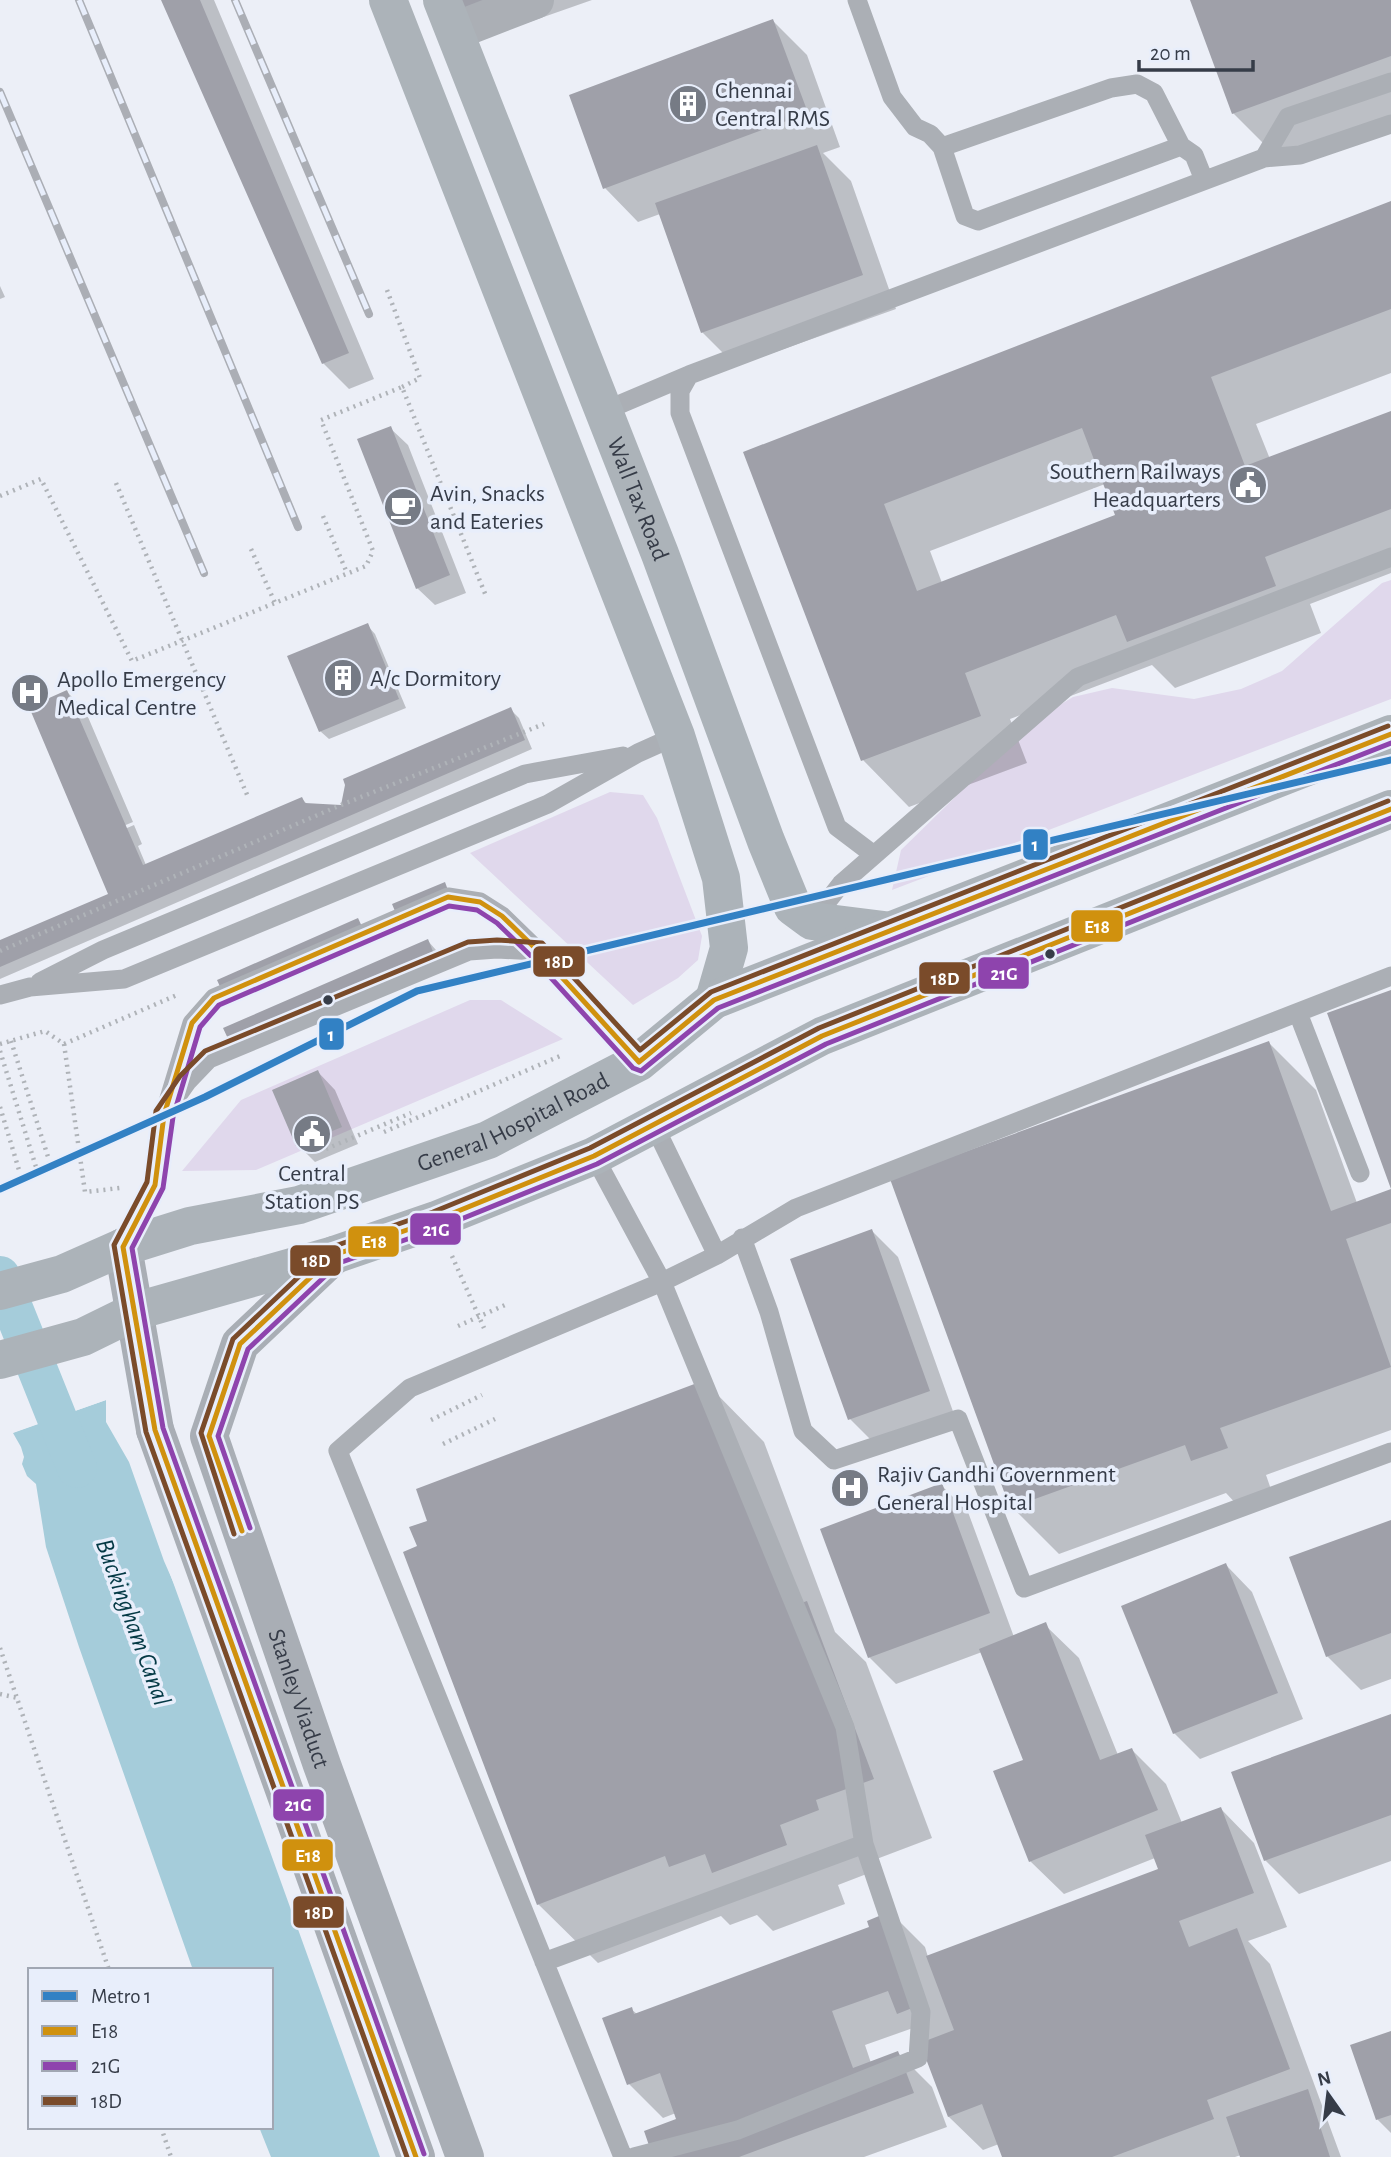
<svg xmlns="http://www.w3.org/2000/svg" width="1391" height="2157" font-family="'Alegreya Sans',sans-serif">
  <style>
    .green { fill: #e0d8ec }
    .water { fill: #a5ccda }
    .pier { fill: #eceff7 }
    .shadow { fill: #0003; fill-rule: evenodd }
    .lines { fill: none; stroke-linecap: round; stroke-linejoin: round }
    .canal { stroke: #a5ccda; stroke-width: 40 }
    .building { fill: #9fa0a9; fill-rule: evenodd }
    .path { stroke: #afb3b8; stroke-width: 4.5; stroke-dasharray: 2 5; stroke-linecap: butt }
    .lane { stroke: #abafb5; stroke-width: 19 }
    .street { stroke: #abafb5; stroke-width: 38 }
    .secondary { stroke: #a9aeb5; stroke-width: 38 }
    .primary { stroke: #acb3b9; stroke-width: 38 }
    .rail-casing { stroke: #abaeb5; stroke-width: 8 }
    .rail { stroke: #e8eefb; stroke-width: 5; stroke-dasharray: 16; stroke-linecap: butt }
    .secondary-bridge { stroke: #a9aeb5; stroke-width: 38 }
    .bus-1-casing { stroke: #e8eefb; stroke-width: 10 }
    .bus-2-casing { stroke: #e8eefb; stroke-width: 10 }
    .bus-3-casing { stroke: #e8eefb; stroke-width: 10 }
    .bus-1 { stroke: #d0910e; stroke-width: 5 }
    .bus-2 { stroke: #8e44ad; stroke-width: 5 }
    .bus-3 { stroke: #7a4b2a; stroke-width: 5 }
    .metro-1-casing { stroke: #e8eefb; stroke-width: 12 }
    .metro-1 { stroke: #3281c4; stroke-width: 7 }
    .bus-dot { fill: #363c48; stroke: #e8eefb; stroke-width: 2.5 }
    .labels { text-anchor: middle; stroke-width: 7; stroke-linejoin: round; paint-order: stroke }
    .poi-label { font-size: 24px; fill: #363c48; stroke: #e8eefb; text-anchor: start }
    .street-label { font-size: 24px; fill: #363c48; stroke: #e8eefb }
    .water-label { font-size: 26px; font-style: italic; fill: #043945; stroke: #e8eefb }
    .line-badge { stroke: #e8eefb; stroke-width: 2.5 }
    .badge-label { font-size: 19px; text-anchor: middle; font-weight: bold; fill: #fff }
  </style>
  <rect width="100%" height="100%" fill="#eceff7"/>
  <path class="green" d="M1391,580v119l-499,191 9,-40 132,-129 40,-24 39,-9 82,11 47,-10 41,-18 100,-88z
    M610,792l33,3 14,23 45,118 -4,24 -20,18 -45,27 -163,-152z
    M470,1000h31l62,39 -307,131 -74,1 59,-71z"/>
  <path class="water" d="M106,1400v22l23,40 35,99 65,148 156,448h-114l-12,-30h12v-157h-78l-114,-323 -33,-100 -10,-63 -9,-8 -5,-12 2,-7 -3,-10 -8,-14z"/>
  <path class="pier" d="M105,1397l1,3 -97,34 3,-5z
    M124,1446l8,15 35,99 66,148 156,449h-9z"/>
  <path class="shadow" d="M162,0h52l160,379 -25,10 -26,-26z
    M450,0h142l-111,39z
    M1192,0h199v119l-111,41 -47,-47z
    M773,21l34,34 33,92 -17,6 28,28 45,128 -160,57 -34,-34 -42,-118 -22,8 -33,-34z
    M1391,203v170l-135,51 14,35 121,-46v160l-81,31 11,29 -146,55 -23,-23 -142,54 17,44 -118,44 -46,-47 -118,-307zM1105,484l13,32 -176,67 -12,-32z
    M0,286l5,11 -5,2z
    M390,428l18,17 58,148 -31,12 -18,-17z
    M367,625l8,9 31,74 -77,31 -9,-8z
    M67,692l18,18 48,112 -39,16v4l40,-17 8,19 -4,2 8,19 156,-66 6,6 35,2 4,-22 -2,-5 165,-71 9,9 13,31 -532,230v-37l110,-47 -79,-187z
    M428,941l8,9 5,13 -216,65z
    M1269,1043l47,47 41,113 34,-12v239l-125,45 7,20 -34,12 -13,-14 -167,61 -47,-47 -120,-327z
    M318,1072l17,18 23,54 -43,18 -17,-17z
    M872,1231l26,26 57,160 -79,28 -26,-26z
    M705,1382l59,60 71,190 31,30 66,176 -58,22 3,10 -39,15 7,19 -72,27 -16,-16 -27,10 -9,-9 -123,47 -60,-59 -119,-357 10,-25z
    M942,1486l26,26 46,125 31,-12 34,33 39,97 14,-5 34,34 16,39 39,-14 33,34 33,84 -39,14 22,23 71,193h-99l-1,-2 -6,2h-231l-5,-13 -16,6 -34,-33 -27,-73 -9,-16 -48,17 6,18 27,-10 34,34 15,40 -83,30h-209l23,-37 -2,-7 -13,5 -34,-34 2,-75 6,5 235,-86 19,-15 34,34 3,10 232,-87 -5,-12 -91,36 -34,-33 -5,-100 -43,-109 -86,32 -27,-27 -47,-127z
    M1391,1522v157l-30,11 -34,-34z
    M1226,1565l26,27 51,127 -103,40 -26,-26z
    M1391,1716v145l-92,33 -34,-34z
    M1391,2033v100l-14,-14z"/>
  <g class="lines">
    <path class="canal" d="M0,1276l77,192"/>
  </g>
  <path class="building" d="M161,0h39l149,353 -27,11z
    M449,0h43l-38,14z
    M1190,0h201v56l-159,58z
    M773,19l35,94 -205,76 -34,-94z
    M817,145l46,130 -162,58 -46,-130z
    M1391,201v108l-180,68 34,89 146,-55v98l-126,48 11,29 -149,56 -11,-27 -151,58 16,43 -120,45 -118,-309zM1082,428l33,87 -198,76 -33,-87z
    M391,426l59,149 -34,14 -59,-150z
    M368,623l31,76 -80,33 -32,-76z
    M67,690l76,175 159,-68 3,6 36,2 4,-20 -2,-6 168,-72 14,33 -525,227v-27l108,-46 -79,-187z
    M445,882l4,11 -52,23 -5,-12z
    M358,918l6,13 -142,60 -5,-11z
    M428,939l6,15 -204,89 -7,-15z
    M1391,990v199l-64,-176z
    M1269,1041l62,170 60,-22v34l-45,16 45,128 -171,61 8,20 -37,13 -6,-16 -175,63 -120,-329z
    M318,1070l24,57 -46,19 -24,-56z
    M872,1229l58,162 -82,29 -58,-161z
    M705,1380l85,227 17,-6 67,178 -58,21 3,10 -39,15 7,20 -75,28 -7,-19 -36,13 -4,-11 -128,49 -134,-353 14,-6 -8,-19 18,-6 -11,-32z
    M942,1483l48,130 -122,45 -48,-129z
    M1391,1520v113l-65,24 -37,-100z
    M1226,1563l52,130 -105,41 -52,-128z
    M1046,1622l54,138 32,-12 26,62 -129,52 -36,-91 30,-11 -44,-111z
    M1391,1714v101l-127,46 -33,-89z
    M1221,1807l33,86 -75,28 10,26 48,-19 53,141 -83,31 7,19 -102,38h-110l-20,-53 -34,13 -28,-74 34,-13 -28,-74 232,-87 -13,-34z
    M891,1911l34,92 -28,11 -9,-23 -56,20 21,57 45,-17 16,42 -175,64h-86l-9,-26 32,-12 -16,-46 -33,12 -25,-67 30,-11 2,7 235,-87 -2,-6z
    M1391,2031v84l-15,5 -26,-75z
    M1308,2089l22,68h-90l-14,-40z"/>
  <g class="lines">
    <path class="path" d="M387,290l33,88 -18,9
      M116,483l132,314
      M0,496l41,-17 91,182 234,-95 7,-15 -52,-131 81,-33 84,209
      M323,516l24,57
      M251,549l24,54
      M0,951l341,-146 203,-81
      M11,1041l39,122
      M0,1044l45,-13 19,13 113,-49
      M64,1044l21,148 35,-4
      M0,1051l36,116
      M0,1107l19,63
      M384,1132l176,-76
      M326,1149l85,-36
      M452,1256l32,72
      M458,1326l47,-21
      M431,1420l51,-25
      M443,1444l52,-25
      M0,1648l109,322
      M0,1694l18,4
      M161,2127l10,30"/>
    <path class="lane" d="M857,0l35,97 23,30 15,7 12,13 23,69 13,5 203,-75 13,9 10,25
      M1391,82l-103,35 -24,41 36,-3 91,-31
      M942,147l169,-59 26,-4 17,9 27,53
      M689,375l-9,16v22l157,414 37,28
      M604,411l85,-36 575,-217
      M812,921l29,-37 237,-207 313,-120
      M40,982l63,-32 422,-176 98,-18
      M0,995l30,-8 94,-8 424,-175 90,-51 38,-17
      M1298,1013l62,160
      M175,1099l12,-17 22,-23 260,-108 28,-2 41,2
      M654,1125l63,130
      M742,1238l27,74 34,119 31,29 124,-41 66,169 367,-136
      M123,1247l32,-62 9,-70 28,-92 22,-25 234,-101 32,5 22,14 36,35 101,111
      M544,1962l320,-118 -19,-117 -183,-445 -68,-126
      M623,2157l-285,-706 72,-63 252,-106 55,-27 79,-47 595,-232
      M634,2157l104,-27 180,-72 3,-46 -57,-168"/>
    <path class="street" d="M455,31l80,-31"/>
    <g class="secondary">
      <path d="M123,1247l32,183"/>
      <path id="s1" d="M334,1255l-94,89 -31,92 113,329 143,392"/>
    </g>
    <g class="primary">
      <path d="M388,0l288,736 45,142 8,70 -15,52"/>
      <path id="s2" d="M442,0l218,554 106,287 27,66 19,14 72,9"/>
      <path id="s3" d="M0,1291l62,-17 61,-27 67,-21 109,-21 189,-65 151,-78 75,-62 677,-266"/>
      <path d="M0,1360l83,-23 53,-26 198,-56 102,-35 158,-64 228,-120 569,-227"/>
    </g>
    <defs>
      <path id="rail" d="M79,0l219,527
        M235,0l134,314
        M0,92l204,481"/>
    </defs>
    <use href="#rail" class="rail-casing"/>
    <use href="#rail" class="rail"/>
    <path class="secondary-bridge" d="M155,1430l261,727"/>
    <defs>
      <path id="bus-1" d="M242,1531l-33,-95 31,-92 94,-89 102,-35 158,-64 228,-120 569,-227
        M416,2157l-261,-727 -32,-183 32,-62 9,-70 28,-92 22,-25 234,-101 32,5 22,14 36,35 101,111 75,-62 677,-266"/>
      <path id="bus-2" d="M250,1528l-32,-92 30,-87 91,-86 100,-35 158,-64 229,-120 565,-226
        M424,2154l-261,-726 -31,-180 31,-60 10,-71 27,-90 19,-22 230,-99 28,4 20,13 35,34 101,111 8,3 77,-63 673,-265"/>
      <path id="bus-3" d="M234,1534l-33,-101 32,-94 96,-91 104,-36 157,-64 229,-120 569,-227
        M407,2157l-261,-725 -32,-187 33,-63 9,-71 24,-35 25,-25 263,-109 29,-2 45,3 98,107 71,-58 677,-266"/>
    </defs>
    <use href="#bus-1" class="bus-1-casing"/>
    <use href="#bus-2" class="bus-2-casing"/>
    <use href="#bus-3" class="bus-3-casing"/>
    <use href="#bus-1" class="bus-1"/>
    <use href="#bus-2" class="bus-2"/>
    <use href="#bus-3" class="bus-3"/>
    <defs>
      <path id="metro-1" d="M0,1189l205,-92 212,-106 974,-231"/>
    </defs>
    <use href="#metro-1" class="metro-1-casing"/>
    <use href="#metro-1" class="metro-1"/>
  </g>
  <defs>
    <symbol id="building-disc" viewBox="-11 -11 22 22"><circle r="9.5" fill="#767b85" stroke="#e8eefb"/><path d="M-4-6H4V6H1V3H-1V6H-4ZM-2.5-4.3h1.7v1.8h-1.7ZM.8-4.3h1.7v1.8H.8ZM-2.5-1h1.7V.8h-1.7ZM.8-1h1.7V.8H.8Z" fill="#fff"/></symbol>
    <symbol id="civic-disc" viewBox="-11 -11 22 22"><circle r="9.5" fill="#767b85" stroke="#e8eefb"/><path d="M-.6-6.5H3V-4.5H.6V-3L4-1V1h2V6H-6V1h2V-1L-.6-3ZM-1.2 2.5V6h2.4V2.5Z" fill="#fff"/></symbol>
    <symbol id="cafe-disc" viewBox="-11 -11 22 22"><circle r="9.5" fill="#767b85" stroke="#e8eefb"/><path d="M-5.5-4.5H6V0H3Q3 3.5 0 3.5H-2.5Q-5.5 3.5-5.5 0ZM3-3.2v2h1.7v-2ZM-6 4.5H4V6H-6Z" fill="#fff"/></symbol>
    <symbol id="hospital-disc" viewBox="-11 -11 22 22"><circle r="9.5" fill="#767b85" stroke="#e8eefb"/><path d="M-5-5h3v3.5h4V-5h3V5h-3V1.5h-4V5h-3Z" fill="#fff"/></symbol>
  </defs>
  <g fill-rule="evenodd">
    <use href="#building-disc" x="666" y="82" width="44" height="44"/>
    <use href="#civic-disc" x="1226" y="463" width="44" height="44"/>
    <use href="#cafe-disc" x="381" y="485" width="44" height="44"/>
    <use href="#building-disc" x="321" y="656" width="44" height="44"/>
    <use href="#hospital-disc" x="8" y="671" width="44" height="44"/>
    <use href="#civic-disc" x="290" y="1112" width="44" height="44"/>
    <use href="#hospital-disc" x="828" y="1466" width="44" height="44"/>
  </g>
  <g class="bus-dot">
    <circle cx="1050" cy="954" r="6"/>
    <circle cx="328" cy="1000" r="6"/>
  </g>
  <g class="labels">
    <g class="poi-label">
      <text x="715" y="98">Chennai<tspan x="715" dy="28">Central RMS</tspan></text>
      <text x="1221" y="479" text-anchor="end">Southern Railways<tspan x="1221" dy="28">Headquarters</tspan></text>
      <text x="430" y="501">Avin, Snacks<tspan x="430" dy="28">and Eateries</tspan></text>
      <text x="370" y="686">A/c Dormitory</text>
      <text x="57" y="687">Apollo Emergency<tspan x="57" dy="28">Medical Centre</tspan></text>
      <text x="312" y="1181" text-anchor="middle">Central<tspan x="312" dy="28">Station PS</tspan></text>
      <text x="877" y="1482">Rajiv Gandhi Government<tspan x="877" dy="28">General Hospital</tspan></text>
    </g>
    <g class="street-label">
      <text dy="8" stroke="none"><textPath href="#s2" startOffset="536">Wall Tax Road</textPath></text>
      <text dy="8" stroke="none"><textPath href="#s3" startOffset="542">General Hospital Road</textPath></text>
      <text dy="8" stroke="none"><textPath href="#s1" startOffset="504">Stanley Viaduct</textPath></text>
    </g>
    <g class="water-label">
      <text transform="translate(134 1622) rotate(70)" y="9">Buckingham Canal</text>
    </g>
  </g>
  <g class="line-badge">
    <rect x="1022" y="828" width="27" height="33" rx="7" fill="#3281c4"/>
    <rect x="1070" y="909" width="54" height="34" rx="7" fill="#d0910e"/>
    <rect x="532" y="945" width="54" height="33" rx="7" fill="#7a4b2a"/>
    <rect x="977" y="956" width="53" height="34" rx="7" fill="#8e44ad"/>
    <rect x="918" y="961" width="53" height="34" rx="7" fill="#7a4b2a"/>
    <rect x="318" y="1017" width="27" height="34" rx="7" fill="#3281c4"/>
    <rect x="409" y="1212" width="53" height="34" rx="7" fill="#8e44ad"/>
    <rect x="347" y="1225" width="53" height="33" rx="7" fill="#d0910e"/>
    <rect x="289" y="1244" width="53" height="33" rx="7" fill="#7a4b2a"/>
    <rect x="272" y="1788" width="53" height="34" rx="7" fill="#8e44ad"/>
    <rect x="281" y="1838" width="53" height="34" rx="7" fill="#d0910e"/>
    <rect x="292" y="1895" width="53" height="34" rx="7" fill="#7a4b2a"/>
  </g>
  <g class="badge-label">
    <text x="1035" y="851">1</text>
    <text x="1097" y="933">E18</text>
    <text x="559" y="968">18D</text>
    <text x="1004" y="980">21G</text>
    <text x="945" y="985">18D</text>
    <text x="331" y="1041">1</text>
    <text x="436" y="1236">21G</text>
    <text x="374" y="1248">E18</text>
    <text x="316" y="1267">18D</text>
    <text x="298" y="1811">21G</text>
    <text x="308" y="1862">E18</text>
    <text x="319" y="1919">18D</text>
  </g>
  <rect x="28" y="1968" width="245" height="161" fill="#e8eefb" stroke="#a1a7b3" stroke-width="2"/>
  <rect x="42" y="1991" width="35" height="10" fill="#3281c4" stroke="#a1a7b3" stroke-width="2"/>
  <text x="91" y="2003" font-size="21" fill="#363c48">Metro 1</text>
  <rect x="42" y="2026" width="35" height="10" fill="#d0910e" stroke="#a1a7b3" stroke-width="2"/>
  <text x="91" y="2038" font-size="21" fill="#363c48">E18</text>
  <rect x="42" y="2061" width="35" height="10" fill="#8e44ad" stroke="#a1a7b3" stroke-width="2"/>
  <text x="91" y="2073" font-size="21" fill="#363c48">21G</text>
  <rect x="42" y="2096" width="35" height="10" fill="#7a4b2a" stroke="#a1a7b3" stroke-width="2"/>
  <text x="91" y="2108" font-size="21" fill="#363c48">18D</text>
  <g transform="translate(1328 2094) rotate(346)" stroke="#e8eefb" stroke-width="5" paint-order="stroke">
  <path d="M0-5L12 26L0 18L-12 26Z" fill="#363c48"/>
  <text y="-10" font-size="19" font-weight="bold" text-anchor="middle" fill="#363c48">N</text>
  </g>
  <path d="M1139 60v10h114v-10" fill="none" stroke="#363c48" stroke-width="3.5"/>
  <text x="1150" y="60" font-size="21" fill="#363c48" stroke="#e8eefb" stroke-width="5" paint-order="stroke">20 m</text>
</svg>
